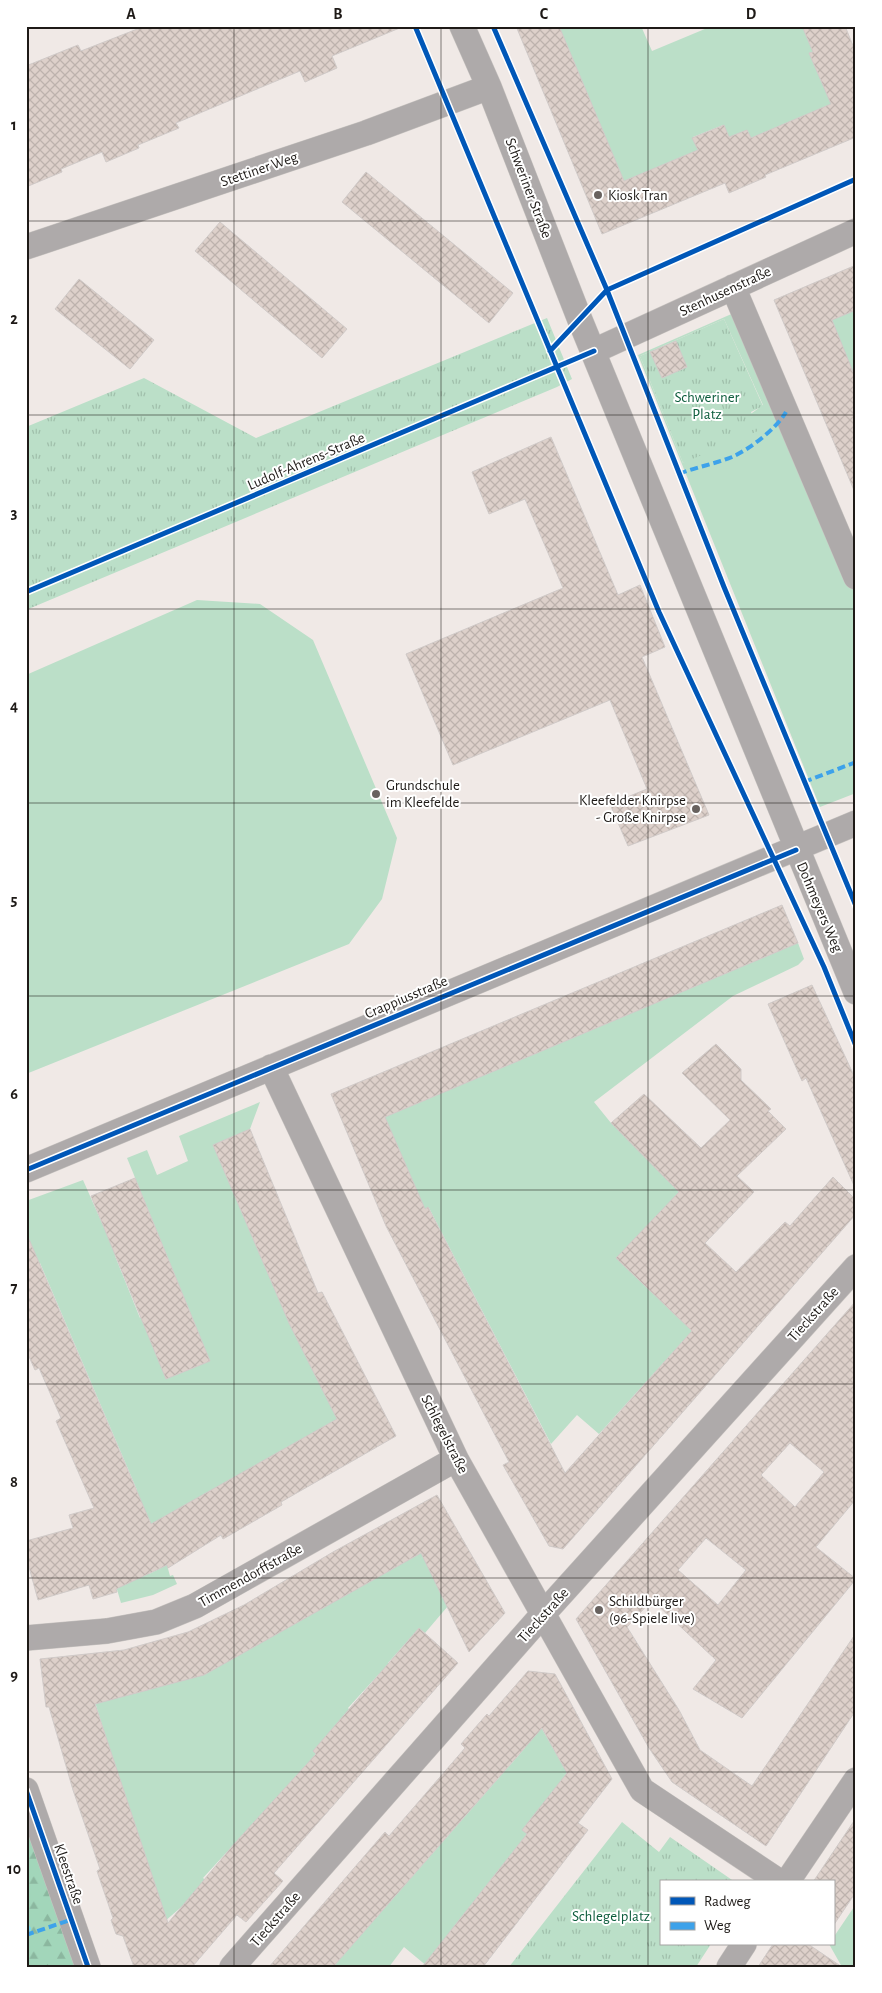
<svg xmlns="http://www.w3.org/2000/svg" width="882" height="1993" font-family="'Alegreya Sans',sans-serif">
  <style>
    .green { fill: #bbdfc8; fill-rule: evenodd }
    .forest { fill: url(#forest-firs) }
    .park { fill: url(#park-tufts); fill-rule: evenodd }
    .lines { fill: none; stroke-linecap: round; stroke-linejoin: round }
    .stream { stroke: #7dd8ec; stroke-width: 8 }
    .building { fill: url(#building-cross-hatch); stroke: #d0cac8; fill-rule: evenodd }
    .street-casing { stroke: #c9c5c2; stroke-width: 26 }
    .street { stroke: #aeaaaa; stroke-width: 25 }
    .quiet { stroke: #3da2ea; stroke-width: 4; stroke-dasharray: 8 4; stroke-linecap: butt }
    .cycleway-casing { stroke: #fff; stroke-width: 8 }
    .cycleway { stroke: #0057b8; stroke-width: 5 }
    .grid { fill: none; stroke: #1e1a17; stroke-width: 1; stroke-opacity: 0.55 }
    .poi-dot { fill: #68625f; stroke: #fff; stroke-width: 2 }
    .labels { text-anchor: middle; stroke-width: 4; stroke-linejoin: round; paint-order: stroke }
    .street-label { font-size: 15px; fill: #1e1a17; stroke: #fff }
    .poi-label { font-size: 15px; fill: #1e1a17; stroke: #fff; text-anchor: start }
    .park-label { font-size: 15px; fill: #0c5c3c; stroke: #fff }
    .neatline { fill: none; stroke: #1e1a17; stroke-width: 2 }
    .grid-label { font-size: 16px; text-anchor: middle; font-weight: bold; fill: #1e1a17 }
  </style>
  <defs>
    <pattern id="forest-firs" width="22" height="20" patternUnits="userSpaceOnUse" patternTransform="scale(1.25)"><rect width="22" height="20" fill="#a2d6ba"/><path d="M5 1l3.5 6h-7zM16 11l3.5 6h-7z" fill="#8bb79f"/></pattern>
    <pattern id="park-tufts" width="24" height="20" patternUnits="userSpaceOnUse" patternTransform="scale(1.25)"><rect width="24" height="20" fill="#bbdfc8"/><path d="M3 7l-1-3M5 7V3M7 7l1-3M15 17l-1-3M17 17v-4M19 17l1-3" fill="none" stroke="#a0bfab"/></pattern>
    <pattern id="building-cross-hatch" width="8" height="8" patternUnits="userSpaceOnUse" patternTransform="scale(1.25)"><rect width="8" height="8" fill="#ddd0ca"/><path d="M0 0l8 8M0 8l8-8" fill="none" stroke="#bdb2ad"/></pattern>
  </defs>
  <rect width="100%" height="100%" fill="#f0e9e6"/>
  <path class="green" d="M559,26h82l11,25 60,-25h90l11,26 -4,1 12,28 13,22 -83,35 -4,-8 -18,7 -6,-12 -30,12 5,13 -74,31z
    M856,310v69l-29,-57z
    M736,312l120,279v202l-36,14 -182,-452zM724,319l39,86 -80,58 -43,-107z
    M197,600l63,4 53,36 84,198 -15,61 -33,45 -323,130v-399z
    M798,943l6,16 -6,6 -65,31 -139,106 17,21 72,72 -67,63 76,73 -93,103 -22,-19 -26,29 -122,-236 -4,1 -40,-92z
    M260,1102l-10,27 -37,16 76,178 48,96 -179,102 -27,11 18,42 18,-9 3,11 3,-1 4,9 -24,11 -32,8 -27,-91 43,-22 -97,-227 -14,5v-67l57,-21 22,50 4,-2 11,26 -5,2 25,62 6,-2 7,30 13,33 44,-18 -83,-203 20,-8 10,25 31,-14 -9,-25z
    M421,1553l27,53 -23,27 -6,-5 -31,35 5,4 -14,7 -31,34 5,5 -14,9 -26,29 3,3 -4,5 -109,119 6,5 -45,39 -70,-223 39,-5 72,-20z
    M533,1713l34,60 -40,61 -90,114 -9,19 -24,-20 -15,20h-56l192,-219z
    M856,1904v63h-14l-13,-23h4v-6z"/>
  <path class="forest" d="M26,1790l62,177h-62z"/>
  <path class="park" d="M547,318l25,61 -15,8 -531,223v-183l118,-49 112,60z
    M724,319l39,87 -12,6 7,19 -75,32 -43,-107zM651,352l36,15 -25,11z
    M622,1822l37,30 11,-15 65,45h-74v62h50l-15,23h-187z"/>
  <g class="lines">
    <path class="stream" d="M26,1928l1,1"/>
  </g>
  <path class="building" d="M145,26h257v1l-70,29 5,12 -32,14 -5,-11 -124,52 3,5 -41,17 1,3 -33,14 -4,-10 -41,17 1,3 -36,15v-121l52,-21 3,6z
    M516,26h43l65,155 74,-31 -6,-12 32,-13 5,12 18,-7 4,8 80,-34 -22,-51 4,-1 -11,-26h43l11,27v84l-91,38 1,2 -37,16 -4,-10 -123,51z
    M366,172l147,121 -24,30 -147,-121z
    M220,222l127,107 -25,29 -127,-107z
    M856,265v45l-24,10 24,59v116l-82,-195z
    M79,279l75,61 -24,29 -75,-60z
    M676,341l11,26 -25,11 -12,-26z
    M551,437l67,158 22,-10 25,62 -23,10 67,158 -81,31 -18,-42 37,-15 -37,-89 -157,65 -47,-111 157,-66 -38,-89 -36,15 -17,-42z
    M782,905l16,38 -413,174 40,92 3,-2 137,266 127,-142 -76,-73 63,-66 -68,-69 33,-29 57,54 29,-28 -48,-47 34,-29 25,25v11l30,29 -3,2 18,18 -49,47 17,16 -49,51 31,29 49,-50 5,4 43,-49 23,23v14l-293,335 -14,-3 -46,-81 6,-3 -123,-236 -55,-132z
    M812,985l44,95v110l-50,-112 -4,3 -34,-77z
    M250,1129l68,164 4,-1 74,144 -115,66 1,3 -59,34 -2,-4 -53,33 -1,-3 -51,24 1,3 -24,7 -4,-14 -51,15 -12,-44v-15l47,-13 -4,-13 25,-7 -38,-87 5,-3 -22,-50 -4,2 -9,-20v-118l125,292 186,-105 -48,-96 -76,-178z
    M135,1178l75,183 -44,18 -75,-183z
    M856,1301v198l-40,48 40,32 -114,139 -49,-29 23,-29 -64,-60 -25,27 52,83 21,40 52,36 104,-153v77l-90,136 -94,-64 -23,-34 -73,-129zM790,1443l34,29 -29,35 -34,-32zM706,1538l40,32 -28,35 -40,-35z
    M437,1495l68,118 -36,39 -48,-99 -217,122 -109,29 73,219 66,-79 82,-90 -3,-3 106,-123 39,35 -184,210 9,8 -37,41 -9,-7 -45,52h-58l-11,-31 -7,-2 -5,-14 2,-2 -16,-47 3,-2 -27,-79 -24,-83h-3l-6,-48 84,-9 64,-18 56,-27 89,-53z
    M528,1671l27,3 57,105 -34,44 10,7 -105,137h-61l105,-133 -5,-4 45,-57 -25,-45 -209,239h-64l116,-135 4,4 76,-88 -4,-4 26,-30 2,2z
    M856,1818v74l-23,34v-44h-20z
    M773,1944h35l34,23h-84z"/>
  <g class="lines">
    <defs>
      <path id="street" d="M462,26l27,61 91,233 276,672
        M26,247l340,-114 123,-46
        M733,287l123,290
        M594,351l262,-120
        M271,1067l185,392 186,331 138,92
        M26,1170l830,-347
        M26,1638l81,-7 49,-9 39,-16 261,-147
        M26,1790l62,177
        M787,1882l69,-102
        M232,1967l312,-354 312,-346
        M729,1967l15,-23"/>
    </defs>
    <use href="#street" class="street-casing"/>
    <use href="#street" class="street"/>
    <path class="quiet" d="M679,474c17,-7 36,-10 53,-17 18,-8 44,-28 54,-45
      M804,782l52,-20
      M26,1935l44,-15"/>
    <defs>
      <path id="cycleway" d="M415,26l244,586 165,355 32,79
        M493,26l114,264 117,297 132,319
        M550,351l57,-61 249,-111
        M26,592l568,-241
        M26,1170l770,-320
        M26,1790l62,177"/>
    </defs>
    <use href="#cycleway" class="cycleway-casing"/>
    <use href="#cycleway" class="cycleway"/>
  </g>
  <path class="grid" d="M234,26v1941M441,26v1941M648,26v1941M26,221h830M26,415h830M26,609h830M26,803h830M26,996h830M26,1190h830M26,1384h830M26,1578h830M26,1772h830"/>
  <g class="poi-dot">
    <circle cx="598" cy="195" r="5"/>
    <circle cx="376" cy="794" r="5"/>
    <circle cx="696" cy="809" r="5"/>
    <circle cx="599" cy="1610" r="5"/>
  </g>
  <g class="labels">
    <g class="street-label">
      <text transform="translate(259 169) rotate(-19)" y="5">Stettiner Weg</text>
      <text transform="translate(529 188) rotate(69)" y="5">Schweriner Straße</text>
      <text transform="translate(725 291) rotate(-25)" y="5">Stenhusenstraße</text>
      <text transform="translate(306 461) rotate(-23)" y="5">Ludolf-Ahrens-Straße</text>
      <text transform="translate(820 907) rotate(67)" y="5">Dohmeyers Weg</text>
      <text transform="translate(406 997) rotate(-23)" y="5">Crappiusstraße</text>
      <text transform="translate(813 1314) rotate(-48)" y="5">Tieckstraße</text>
      <text transform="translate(445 1434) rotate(63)" y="5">Schlegelstraße</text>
      <text transform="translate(250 1575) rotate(-29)" y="5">Timmendorffstraße</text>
      <text transform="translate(543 1615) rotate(-48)" y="5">Tieckstraße</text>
      <text transform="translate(69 1874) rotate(71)" y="5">Kleestraße</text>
      <text transform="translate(275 1919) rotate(-49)" y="5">Tieckstraße</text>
    </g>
    <g class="poi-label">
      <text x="608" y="200">Kiosk Tran</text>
      <text x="386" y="790">Grundschule<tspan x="386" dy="17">im Kleefelde</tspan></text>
      <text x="686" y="805" text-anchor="end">Kleefelder Knirpse<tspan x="686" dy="17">- Große Knirpse</tspan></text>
      <text x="609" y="1606">Schildbürger<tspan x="609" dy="17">(96-Spiele live)</tspan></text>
    </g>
    <g class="park-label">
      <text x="707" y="402">Schweriner<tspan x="707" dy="17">Platz</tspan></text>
      <text x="611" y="1921">Schlegelplatz</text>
    </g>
  </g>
  <rect width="882" height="1993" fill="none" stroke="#ffffff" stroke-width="55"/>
  <rect x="660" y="1880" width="175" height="65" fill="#ffffff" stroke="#a5a3a2"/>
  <rect x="670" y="1897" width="25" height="8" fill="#0057b8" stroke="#a5a3a2"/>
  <text x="704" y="1906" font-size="15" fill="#1e1a17">Radweg</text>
  <rect x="670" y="1922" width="25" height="8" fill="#3da2ea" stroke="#a5a3a2"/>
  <text x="704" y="1930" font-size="15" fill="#1e1a17">Weg</text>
  <rect x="28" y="28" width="826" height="1938" class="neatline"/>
  <g class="grid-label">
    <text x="131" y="19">A</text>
    <text x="338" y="19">B</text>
    <text x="544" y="19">C</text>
    <text x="751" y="19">D</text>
    <text x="14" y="130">1</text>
    <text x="14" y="324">2</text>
    <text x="14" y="518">3</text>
    <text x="14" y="711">4</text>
    <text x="14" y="905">5</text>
    <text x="14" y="1099">6</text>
    <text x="14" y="1293">7</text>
    <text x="14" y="1487">8</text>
    <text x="14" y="1680">9</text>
    <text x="14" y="1874">10</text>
  </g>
</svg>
